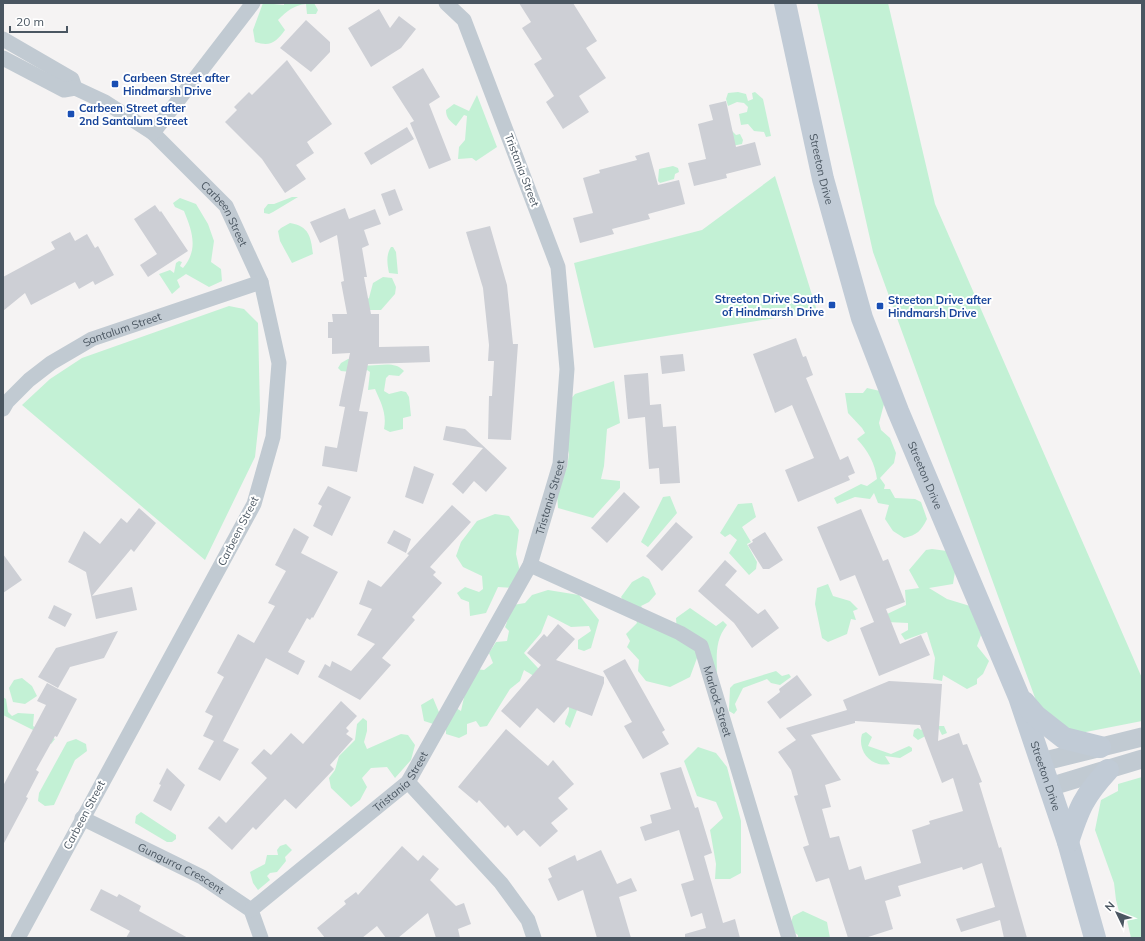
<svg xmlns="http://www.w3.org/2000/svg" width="1145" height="941" font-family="Mulish,sans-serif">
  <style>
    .green { fill: #c3f1d5 }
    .building { fill: #cdcfd5; fill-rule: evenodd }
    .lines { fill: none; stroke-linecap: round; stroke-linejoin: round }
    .minor { stroke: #c1cad2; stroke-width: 15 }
    .tertiary { stroke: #c1cad2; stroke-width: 19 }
    .secondary { stroke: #c1cbd6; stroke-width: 22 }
    .transit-dot { fill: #1a4fb4; stroke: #fff; stroke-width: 1.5 }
    .labels { text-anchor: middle; stroke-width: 4; stroke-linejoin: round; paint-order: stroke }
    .transit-label { font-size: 11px; font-weight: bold; fill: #164399; stroke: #fff; text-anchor: start }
    .street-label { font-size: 11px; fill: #4a5661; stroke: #fff }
  </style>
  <rect width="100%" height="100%" fill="#f5f3f3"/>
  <path class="green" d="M263,3l21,2v-2h30l4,7 -2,4h-9l-1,-10c-12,1 -19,7 -28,16l7,10c-9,12 -14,17 -30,12l-2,-12z
    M817,3h71l47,201 207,474v43l-92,18 -177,-487z
    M738,92l8,2 2,7 5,-2 -1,-6 3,-1 8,7 8,37 -5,1 -2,-5 -10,-1 -6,-7 -7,1 -2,-11 8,-2 1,-5 -4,-4 -7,-1 -9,4 -2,-7 2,-6z
    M477,95l20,52 -21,14 -4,-3 -14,1 1,-12 6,-7 2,-24 -3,-1 -8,11c-6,-5 -10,-8 -10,-16l8,-6 15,7z
    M732,131l4,4 4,-1 3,6 -1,4 -10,2z
    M673,166l5,2 1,4 -4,2 -1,5 -14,4 -2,-2 1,-12z
    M775,176l42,135 -223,37 -20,-85 128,-33z
    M292,197h6l-25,15 -4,2 -5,-1v-4l4,-5h6z
    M180,198l16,6 12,20 6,17 -3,21 10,7 1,12 -13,6 -23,-13 -9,6 3,7 -8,7 -13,-20 11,-4 4,3 2,-10 3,-2 3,1 -2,4 3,2c16,-19 9,-37 1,-57l-9,-4 -2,-4z
    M290,223c19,3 21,14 23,31l-21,9 -12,-22 -2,-10 3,-3z
    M391,247h2l3,5 2,22 -9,-1c-2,-10 -3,-18 2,-26z
    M383,277l9,1 4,9 -1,7 -14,16h-18l1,-8 5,-4 4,-15z
    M229,306l15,3 14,14 2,88 -5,46 -50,103 -183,-155 28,-26 32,-21z
    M348,359h5c14,15 37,-3 51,12l-5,5 -10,-1 -3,3 -2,13 5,3 12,-3 5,1 3,5 2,19 -8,2v11l-13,3 -6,-3c3,-16 -3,-26 -9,-40l-7,1 2,-18 -3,-2 -5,3 -21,-2 -3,-3 3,-5z
    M614,381l6,42 -13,6 -3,37 -3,13 19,2v7l-27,30 -35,-10 -1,-15 6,-20 4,-5 2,-14 -4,-15 -3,-29 13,-16z
    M867,388l13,3 4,13 -5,19 2,7 9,8 6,15 -2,10 -14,15 5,7 -1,4h6l5,9 20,1 6,3 6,17c-6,12 -10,16 -23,19l-11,-7 -8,-12 4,-14 -11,-2 -4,-10 -4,6 -15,-2 -18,7 -3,-6 27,-14 6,2 10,-7c-2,-16 -9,-28 -20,-40l8,-6 -3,-5 -14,-15 -3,-20h18z
    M670,496l7,17 -29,34 -7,-5 22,-45z
    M752,503l4,14 -14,10 9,15 -4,2 10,18 -1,7 -7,6 -20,-22 8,-13 -7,-6 -5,3 -5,-4 18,-29z
    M495,514l14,2 10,14 -3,24 4,18 -8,16 -14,-1 -12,26 -16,3 -1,-14 -8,-3 -4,-6 8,-6 14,5 4,-3 -1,-13 -19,-9 -7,-11 5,-14 16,-21z
    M932,549l15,2 9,15 -3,18 -24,4 18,11 23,7 11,29 -4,11 12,15 -6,13 -6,5v5l-10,5 -24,-14 -1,6 -9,-2 2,-21 -8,-26 -22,8 -4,-6 7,-4v-7l-21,-1 -2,-7 21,-10 -1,-15 14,-2 -10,-18 17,-20z
    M643,576l6,3 7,15 -7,8 -8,4 4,6 32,21 -1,-15 14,-10 26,18 7,-5 4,4c-13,16 -10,33 -10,52l-20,-19 -7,19 -20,10 -24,-6 -8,-10 1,-11 -12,-13 3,-6 -4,-7 11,-11 -4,-14 -5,-2 -7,-10 11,-15z
    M828,584l5,12 17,5 8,8 -5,2 3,9 -5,-1 -4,15 -19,8 -6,-4 -7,-34 2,-16z
    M548,590l31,5 20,25 -8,28 -7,3 -6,-2v-9l13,-9 -2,-5 -18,1 -23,-12 -7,18 -17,20 53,57 -7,18 -5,-4c0,-5 4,-10 4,-15 1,-14 -34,-32 -45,-39l-4,11 -10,8 -23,37 -7,1 -4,-6 -9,3v10l-8,4 -13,-4v-6l-22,-7 -3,-16 12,-7 8,19 15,-9 5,3 5,-23 10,-19 8,1 9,-7 -4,-10 7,-11 11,-1 2,-10 -4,-4c4,-8 2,-15 8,-22l12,-2 7,-8z
    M776,671l6,5 7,-2 2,3 -11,8 -9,-2 -4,-4 -24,9 -8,16 2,6 -3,4 -5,-3 1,-23 4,-4z
    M22,678l10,8 5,10 -12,8 -12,-2 -4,-14 5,-8z
    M3,697l3,2 2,13 4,4 6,-3 16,1 -1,12 22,13 -4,5 -18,-14 -30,-15z
    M363,718l4,3v10l-3,11 3,7 34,-15 7,1 7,10 -4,15 -16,18 -8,-11 -16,1 -9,10 5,9 -7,13 -9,7 -20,-19 -2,-10 6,-8 4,-14 16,-16 2,-16z
    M927,726h17l3,7 -5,2 -3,-6 -21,11 -5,-4 1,-6 4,-2 3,2z
    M866,732l6,5 -4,9 23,8 18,-8 3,2v3l-12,7 -15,-2 5,8c-19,4 -33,-13 -28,-30z
    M76,739l10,5 1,7 -12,9 -21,45 -9,1 -7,-5 1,-8 28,-51z
    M698,747l18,6 11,14 14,54v52l-11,6h-15l1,-15 -6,-34 13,-12 -7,-16 -19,-6 -13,-35z
    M1142,777v161h-11l-4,-18 -6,-1 -5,-19 -2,-17 -19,-53 6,-30 17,-9v-7z
    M141,812l35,23v4l-4,3h-5l-32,-19 1,-7z
    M286,844l6,6 -7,7 1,4 -9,11 -7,1 -3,3 3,4 -12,10 -5,-7 -3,-11 15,-8 2,-9h11l-1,-5 3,-4z
    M803,911l24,11 3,16h-32v-3l-9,-6 4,-13z"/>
  <path class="building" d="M519,3h54l24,38 -11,7 20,30 -27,18 10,16 -26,17 -17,-27 8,-6 -20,-32 8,-5 -20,-31 9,-6z
    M379,9l11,19 9,-12 17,13 -15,19 -30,19 -23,-39z
    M306,20l24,22v10l-19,20 -31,-24z
    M287,60l45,64 -25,18 7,11 -18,12 10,14 -21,14 -23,-34 -37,-37 12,-12 -3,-3 15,-15 3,3z
    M423,68l17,29 -11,7 22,56 -22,9 -19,-46 4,-2 -22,-34z
    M726,101l10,46 19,-5 6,23 -35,9 1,4 -33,8 -6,-23 18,-4 -8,-35 15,-4 -4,-15z
    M407,127l7,12 -43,26 -7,-12z
    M649,152l9,33 21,-5 6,24 -37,10 2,5 -38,10 2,5 -34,9 -7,-25 20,-5 -10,-35 17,-5 -1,-3 38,-10 -2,-4z
    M395,189l8,21 -14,6 -8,-22z
    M155,205l5,7 1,-1 27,40 -40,26 -8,-12 17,-11 -23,-35z
    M345,208l4,11 26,-10 6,15 -17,6 5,15 -7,3 5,29h-3l7,37h8v33l50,-1 1,16 -62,2 -9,47 9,1 -11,60 -35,-6 3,-20 12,2 8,-41 -6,-1 11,-53 -18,1v-16h-4v-16h5l-1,-8h15l-6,-32 3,-1 -7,-46 -17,8 -10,-21z
    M490,226l17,59 6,59h5l-7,96 -23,-1 1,-43h3l2,-35h-6l1,-16 -6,-57 -17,-56z
    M70,232l5,9 12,-7 8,14 3,-2 16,29 -19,10 -2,-4 -14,8 -4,-7 -44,23 -6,-12 -22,18v-34l52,-28 -4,-7z
    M796,338l7,19 3,-1 7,19 -7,3 34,82 8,-4 7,17 -7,3 2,4 -52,22 -13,-32 29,-12 -22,-53 -17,8 -22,-59z
    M683,354l2,17 -23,3 -2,-18z
    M648,373l2,32 11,-1 2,23 13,-1 4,57 -20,1 -1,-16 -10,1 -4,-52 -17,2 -4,-44z
    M446,426l19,3 42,39 -21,24 -12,-11 -11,13 -11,-10 31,-36 -40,-8z
    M414,466l20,8 -11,30 -18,-7z
    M328,486l23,11 -19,39 -19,-10 9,-20 -4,-2z
    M624,492l16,15 -33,36 -16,-15z
    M452,505l19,17 -41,45 6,5 -3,3 9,8 -30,34 3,3 -33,38 9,7 -31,35 -42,-23 7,-13 5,3 2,-6 19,10 24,-27 -18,-9 15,-26 -13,-5 9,-24 13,7 28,-32 -2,-1z
    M139,508l17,15 -22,29 -3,-3 -39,47 40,-9 5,23 -41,9 -10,-47 -18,-10 16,-31 16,13 21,-26 6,5z
    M861,509l22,52 5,-2 17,43 -19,7 14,35 21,-9 9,20 -51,21 -19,-48 14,-6 -19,-47 -15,6 -23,-54z
    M676,522l17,15 -31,34 -16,-15z
    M294,528l15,9 -8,16 37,19 -25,46 -1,-1 -2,3 -3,-2 -19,34 17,9 -7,14 -32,-17 -43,83 16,8 -19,32 -22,-12 16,-28 -11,-5 10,-20 -8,-4 19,-35 -7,-4 21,-39 16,9 21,-37 -7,-3 18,-32 -11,-6z
    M394,530l17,9 -5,14 -19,-10z
    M765,532l18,28 -14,9h-6l-15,-24 5,-3 -1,-2z
    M3,554l19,26 -19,13z
    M725,560l12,11 -12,14 33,29 7,-5 14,19 -27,20 -18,-25 -36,-32z
    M54,605l18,9 -7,13 -17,-9z
    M558,624l17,15 -19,21 48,17v6l-12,33 -24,-9 -14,16 -17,-15 -17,20 -19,-17 40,-46 -14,-12 17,-19 3,3z
    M118,631l-14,27 -34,9 -12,21 -20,-11 18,-29z
    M625,659l40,71 -3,2 7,12 -26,15 -19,-33 8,-4 -29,-51z
    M797,675l15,20 -32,24 -13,-17 13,-10 -1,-3z
    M889,681l53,3 -4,57 21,-8 4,12 4,-1 15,38 -3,1 20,65 2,-1 26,91h-23l-4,-18 -39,12 -5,-13 39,-12 -13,-44 -19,7 -1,-3 -64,19 3,10 -16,5 8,28 -28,9h-17l-19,-60 -13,4 -13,-35 6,-2 -15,-49 4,-1 -7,-25 -13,-18 18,-12 -10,-12 61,-18 -4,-10zM855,721l65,4 22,58 11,-5 10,33 -34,10 1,3 -18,6 9,33 -56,17 -4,-14 -12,4 -10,-34 -9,2 -8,-29 9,-2 -6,-22 16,-5 -30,-45 44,-12z
    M47,683l30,16 -20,38 -2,-1 -19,34 3,2 -13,25 2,1 -25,47v-59l43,-81 -9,-4z
    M341,701l16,15 -11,12 3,3 -3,3 7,5 -23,26 4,4 -38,40 -11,-10 -29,31 -3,-3 -21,23 -24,-22 11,-12 7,7 41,-45 -16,-15 13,-14 7,6 20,-22 12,11z
    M506,729l42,37 5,-6 21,24 -16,14 10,11 -17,14 7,8 -18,16 -16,-17 -7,6 -9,-11 -3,3 -26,-28 -2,3 -19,-16z
    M681,767l14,41 3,-1 14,46 -8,3 19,67 12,-4 5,19h-55v-4l21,-6 -4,-15 -11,4 -10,-33 13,-4 -15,-50 -34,11 -5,-14 12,-4 -2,-8 21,-6 -11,-36z
    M167,768l18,17 -14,26 -18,-10 8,-16 -2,-1z
    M402,846l16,15 5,-6 16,14 -9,11 26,26 8,-3 7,21 -13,5 2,9h-24l-8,-25 -30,25h-12l-9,-12 -15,12h-37l-8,-10 29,-24 -2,-3 12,-9 2,3z
    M601,850l16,34 14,-6 6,13 -18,6 12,41h-34l-14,-48 -25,11 -10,-22 4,-2 -4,-9 27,-13 2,6z
    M101,889l16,8 2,-3 22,12 -2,5 49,27h-62l4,-7 -40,-21z"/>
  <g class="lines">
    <g class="minor">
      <path d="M3,39l69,40 3,9"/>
      <path id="s1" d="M3,58l61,32 11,-2 30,14 48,31 73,73 35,76 18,81 -6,74 -19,67 -236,434"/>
      <path d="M153,133l100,-130"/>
      <path id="s2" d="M3,409l4,-7 22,-22 22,-17 41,-24 169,-57"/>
      <path id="s3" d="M530,565l150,68 21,13 88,292"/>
      <path d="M408,782l93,101 27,37 6,18"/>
      <path id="s4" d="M82,818l120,59 49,33 10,28"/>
      <path id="s5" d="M251,910l157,-128 122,-217 30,-101 7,-95 -9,-102 -94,-247 -18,-17"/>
    </g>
    <path class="tertiary" d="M1041,762l101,-25
      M1049,787l93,-28"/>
    <g class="secondary">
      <path id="s6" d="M785,3l38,176 39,139 36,93 121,286 49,145 27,96"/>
      <path d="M1024,702l12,14 28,22 36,9"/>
      <path d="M1068,842c11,-34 16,-46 40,-72"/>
    </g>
  </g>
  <g class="transit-dot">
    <rect x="111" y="80" width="8" height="8" rx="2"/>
    <rect x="67" y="110" width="8" height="8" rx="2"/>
    <rect x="828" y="301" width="8" height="8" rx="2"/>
    <rect x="876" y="302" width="8" height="8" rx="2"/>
  </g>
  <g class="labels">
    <g class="transit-label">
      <text x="123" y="82">Carbeen Street after<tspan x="123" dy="13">Hindmarsh Drive</tspan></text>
      <text x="79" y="112">Carbeen Street after<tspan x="79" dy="13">2nd Santalum Street</tspan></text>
      <text x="824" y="303" text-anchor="end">Streeton Drive South<tspan x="824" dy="13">of Hindmarsh Drive</tspan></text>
      <text x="888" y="304">Streeton Drive after<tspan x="888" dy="13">Hindmarsh Drive</tspan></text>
    </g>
    <g class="street-label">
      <text dy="4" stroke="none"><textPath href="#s6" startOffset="170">Streeton Drive</textPath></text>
      <text transform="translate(522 170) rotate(69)" y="4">Tristania Street</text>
      <text dy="4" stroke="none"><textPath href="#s1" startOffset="279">Carbeen Street</textPath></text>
      <text dy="4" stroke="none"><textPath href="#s2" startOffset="146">Santalum Street</textPath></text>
      <text dy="4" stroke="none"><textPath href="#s6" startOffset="494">Streeton Drive</textPath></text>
      <text dy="4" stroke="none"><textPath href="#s5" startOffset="522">Tristania Street</textPath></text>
      <text transform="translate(238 531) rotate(-63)" y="4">Carbeen Street</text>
      <text dy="4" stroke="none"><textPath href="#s3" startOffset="247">Marlock Street</textPath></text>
      <text dy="4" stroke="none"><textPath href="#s6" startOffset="818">Streeton Drive</textPath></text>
      <text dy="4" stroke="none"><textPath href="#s5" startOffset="198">Tristania Street</textPath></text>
      <text transform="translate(84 815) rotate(-62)" y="4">Carbeen Street</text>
      <text dy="4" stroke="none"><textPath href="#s4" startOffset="111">Gungurra Crescent</textPath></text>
    </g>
  </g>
  <rect width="1145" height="941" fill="none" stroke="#4a5661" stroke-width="8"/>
  <g transform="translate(1117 913) rotate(313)" stroke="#ffffff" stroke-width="3" paint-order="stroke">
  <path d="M0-3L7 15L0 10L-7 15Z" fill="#4a5661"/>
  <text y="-6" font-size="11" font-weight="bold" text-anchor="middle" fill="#4a5661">N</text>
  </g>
  <path d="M10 26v6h57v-6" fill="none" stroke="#4a5661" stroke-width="2"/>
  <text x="16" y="26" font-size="12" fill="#4a5661" stroke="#ffffff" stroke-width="3" paint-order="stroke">20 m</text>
</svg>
